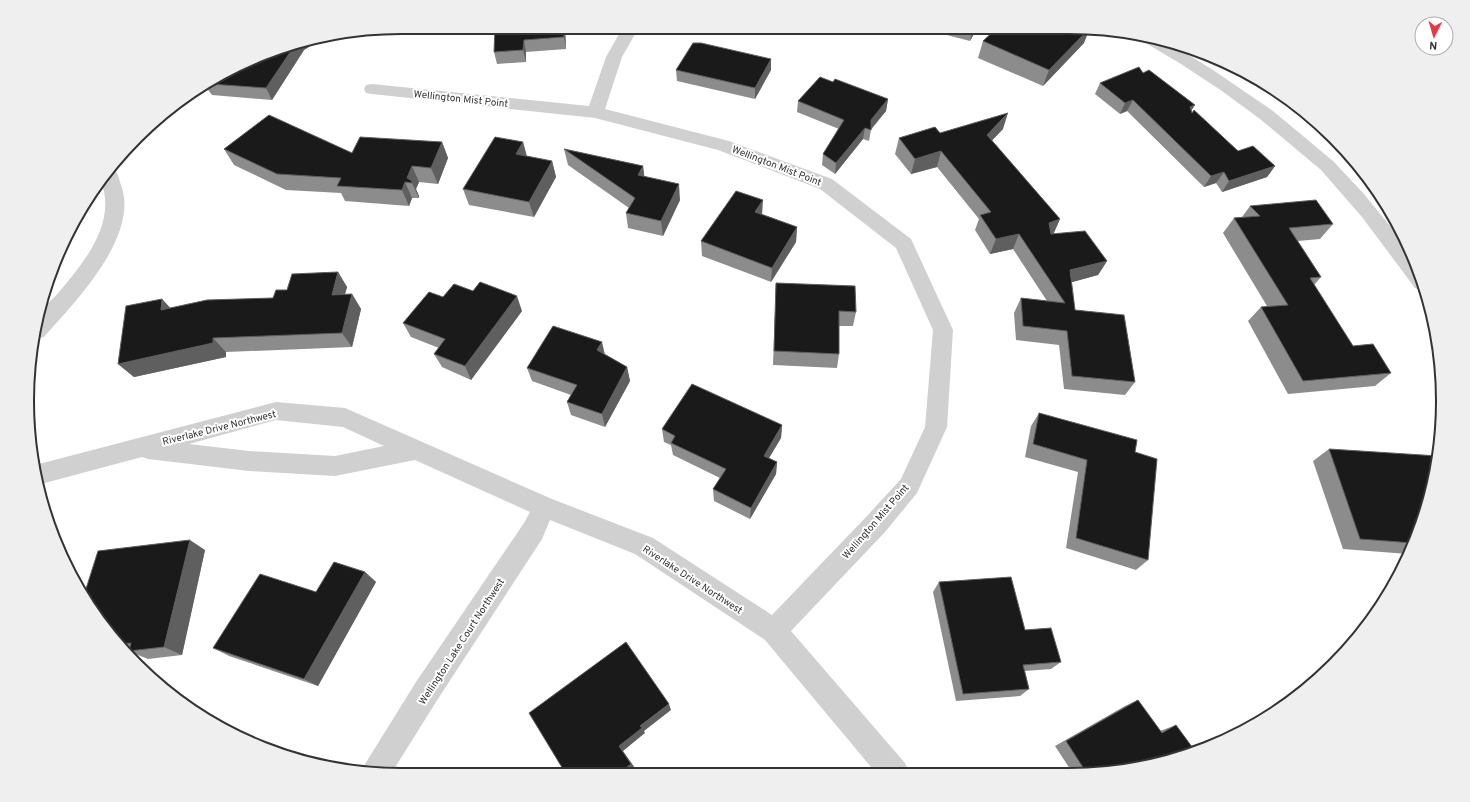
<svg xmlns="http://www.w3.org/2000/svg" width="1470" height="802" font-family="Overpass,sans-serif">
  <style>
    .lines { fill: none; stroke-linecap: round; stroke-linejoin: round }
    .minor { fill: #d0d0d0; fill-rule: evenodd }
    .wall { fill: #8c8c8c }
    .shaded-wall { fill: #5f5f5f }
    .building { fill: #1a1a1a; stroke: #5f5f5f }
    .labels { text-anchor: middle; stroke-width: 4; stroke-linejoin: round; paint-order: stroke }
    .street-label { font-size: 10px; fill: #333; stroke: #fff }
    .rim { fill: none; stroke: #333; stroke-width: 2 }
  </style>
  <rect width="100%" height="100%" fill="#fff"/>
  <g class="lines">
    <path class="minor" d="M623,27h16l-17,30 -17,52 124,32 103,38 79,60 42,91 -6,97 -30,66 -32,39 -94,99 114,132 4,9 -33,1 -111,-133 -130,-86 -85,-34 -8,19 -106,163 -45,72h-14l-15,-2 3,-8 51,-82 108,-159 6,-11 -115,-52 -80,16 -86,-5 -101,-12 -6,-2 -101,27 -4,-20h2l237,-62 69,6 207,91 101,39 119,77 95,-99 34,-37 24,-52 8,-97 -37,-82 -76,-59 -102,-39 -123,-32 -223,-24 -6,-1 -2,-4 2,-4 6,-1 217,22 17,-49zM276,420l67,7 41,19 -49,10 -86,-5 -60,-7z
      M1138,35l25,4 50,31 60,41 60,50 31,33 47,58 14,38 -3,1 -7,-3 -53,-71 -41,-47 -61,-51 -38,-28 -41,-27 -42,-25z
      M113,169c5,3 6,10 8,16 19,51 -46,117 -77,152l-8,2c1,-7 0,-18 3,-24 4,-8 14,-16 20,-23 26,-31 58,-69 42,-111z"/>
  </g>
  <path class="wall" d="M435,27h27l-1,1 -25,1z
    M495,27h70l1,22 -40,3v10l-29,2 -3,-12z
    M920,28h57l-7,13z
    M1048,34l36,9 -41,43 -65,-28 5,-17z
    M318,41l-14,9 -32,50 -60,-5 -6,-8 75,-40z
    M771,59v11l-16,29 -78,-18 -1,-11z
    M1143,73l48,38 1,2 46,38 37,15 -8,11 -45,15 -6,-9 -12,4 -77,-76 -7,3 -25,-20 5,-11z
    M888,99l-2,12 -15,19 -2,11 -6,-2 -28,35 -13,-9 1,-11 16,-25 -42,-17 1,-11z
    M1003,129l-11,11 68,79 -7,15 54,27 -9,14 -27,7 4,28 60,72 -10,13 -61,-6 -5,-44 -43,-5 -2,-27 7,-15 26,3 -34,-52 -23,5 -15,-24 4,-11 -42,-52 -26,7 -16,-20 4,-16 41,-5z
    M442,142l6,16 -10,26 -19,-2 -3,7 3,7v2h-7l-3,8 -64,-5 -4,-8 -55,-3 -52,-25 -10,-16 128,4z
    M523,142l4,14 25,5 4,16 -22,40 -65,-12 -6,-16z
    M564,149l79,17 1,10 36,24 -17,36 -35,-8 -2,-15 3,-5 -61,-43z
    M1250,206l83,18 -13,15 -22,2 23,36 -7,8 39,61 38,27 -16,13 -87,8 -40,-73 13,-14 6,-1 -44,-73 11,-15 8,-1z
    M762,214l35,13 -1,15 -25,40 -69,-26 -1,-15z
    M338,272l9,15 -2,7h7l9,15 -9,38 -126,5v5l-92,20 -16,-13 44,-65 8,9 103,-10 14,-8z
    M776,283l80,29 -3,14h-14v28l-2,14 -64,-3z
    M443,297l79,14 -51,69 -29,-13 -8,-13 5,-6 -28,-11 -8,-14z
    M605,354l22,13 3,14 -25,46 -34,-12 -4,-13 4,-7 -39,-14 -5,-13z
    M1039,413l96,39 13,108 -12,10 -70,-22 12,-76 -53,-15 6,-31z
    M782,425l-1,13 -12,20 8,4 -1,12 -26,45 -36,-18 -1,-12 7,-11 -47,-23 -2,-10 -7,-3 -2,-13z
    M1329,449l94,72 -15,33 -65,-5 -30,-88z
    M205,550l-23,105 -34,4 -15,-6 -6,1 -7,-6 -35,-56z
    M365,572l11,10 -58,104 -89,-30 -16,-8 103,-56z
    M939,582l86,48 36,32 -10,7 -26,2 4,18 -9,7 -64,5 -23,-109z
    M1138,700l22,31 16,-6 -58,47h-46l-17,-26 70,-40z"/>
  <path class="shaded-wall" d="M563,27h2l1,22 -2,-12z
    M973,28h4l-7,13z
    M1090,28l-6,15 -41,43 6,-16z
    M524,40l2,12v10l-3,-12z
    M318,41l-14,9 -32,50 -6,-12 29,-43z
    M771,59v11l-16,29v-11z
    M888,99l-2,12 -16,19 1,-10z
    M1133,100l-6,11 -7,3 5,-11z
    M1195,105l-7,11 2,-9z
    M1008,113l-5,16 -21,22 5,-16z
    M865,128l-2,11 -28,35 1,-11z
    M442,142l6,16 -10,26 -7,-16z
    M523,142l4,16 -11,-4z
    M941,151l-4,16 -26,7 4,-15z
    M552,161l4,16 -22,40 -5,-15z
    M412,166l7,16 -3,7 3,7v2l-7,-15 -5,-5z
    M643,166l2,16 -7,-7z
    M1275,166l-8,11 -45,15 7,-11z
    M1224,172l-8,11 -12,4 7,-11z
    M405,182l7,16 -3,8 -7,-16z
    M679,184l1,16 -17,36 -2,-15z
    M763,200l-1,16 -7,-4z
    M1060,219l-7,16 -11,3 7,-15z
    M797,227l-1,15 -25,40 1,-14z
    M1019,234l-6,15 -23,5 6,-15z
    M1107,261l-9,14 -36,10 8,-15z
    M338,272l9,15 -6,22 -9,-14z
    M352,294l9,15 -9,38 -10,-14z
    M517,296l5,15 -51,69 -6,-14z
    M162,299l13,14 -14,-3z
    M213,338l13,14v5l-92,20 -16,-13z
    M602,342l3,13 -8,-5z
    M627,367l3,14 -25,46 -3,-13z
    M782,425l-1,13 -18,30 1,-12z
    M777,462l-1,12 -26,45 1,-11z
    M190,540l15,10 -23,105 -18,-8z
    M365,572l11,10 -58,104 -14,-7z
    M669,704l2,6 -27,21 1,2 -22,18 12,17 -7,5h-9v-27l21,-20z"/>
  <path class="building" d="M495,27h68l1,10 -40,3 -1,10 -29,2z
    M997,28h37l14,6 6,-6h36l-41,42 -66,-29z
    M693,43h8l70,16 -16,29 -79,-18z
    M295,45l-29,43 -56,-4 71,-37z
    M1139,67l4,6 6,-3 46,35 -5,2 2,6 2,-3 44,41 15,-5 22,20 -46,15 -5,-9 -13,4 -78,-76 -8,3 -25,-20z
    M820,77l13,5 2,-3 53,20 -17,21v10l-6,-2 -29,35 -13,-9 21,-34 -46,-19z
    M1008,113l-21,22 73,84 -11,4 2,11 34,-3 22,30 -37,9 5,40 49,5 11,67 -63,-6 -5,-45 -44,-5 -2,-28 44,5 -46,-69 -23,5 -16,-24 11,-3 -50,-61 -26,8 -16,-21 36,-11 5,6z
    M269,115l83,38 8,-16 82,5 -11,26 -19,-2 -5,12 5,3v2l-7,-1 -3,8 -65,-4 4,-8 -64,-4 -53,-25z
    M495,137l28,5 -7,12 36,7 -23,41 -66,-13z
    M564,149l79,17 -5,9 41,9 -18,37 -35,-8 9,-15z
    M736,191l27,9 -8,12 42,15 -25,41 -71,-27z
    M1316,200l17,24 -44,4 32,49 -11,1 43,68 20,-2 18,29 -88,8 -42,-74 27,-2 -54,-87 26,-2 -10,-10z
    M338,272l-6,23 20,-1 -10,39 -129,5v5l-95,21 8,-58 36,-7 -1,11 46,-10 66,-2 3,-8h11l5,-16z
    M480,282l37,14 -52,70 -31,-12 11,-15 -42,-16 26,-31 14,5 11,-13 19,7z
    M776,283l79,3 1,26 -17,-1v43l-65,-3z
    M553,326l49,16 -5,8 30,17 -25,47 -35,-12 10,-17 -50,-17z
    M692,384l90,41 -18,31 13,6 -26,46 -38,-19 13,-20 -55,-26 4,-7 -13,-7z
    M1039,413l98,27 -2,12 22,7 -9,101 -72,-22 11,-78 -54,-16z
    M1329,449l109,7 -15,65 -10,22 -53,-4z
    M190,540l-26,107 -35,4 2,-8 -13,1 -33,-52 13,-41z
    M334,562l31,10 -61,107 -91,-31 47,-74 56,18z
    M1011,577l14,53 26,-2 10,34 -38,3 6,24 -66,5 -24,-112z
    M626,642l43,62 -29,22 2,2 -23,18 12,18 -12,9 -53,1 -37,-61z
    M1138,700l24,33 14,-8 19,26 -77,21h-32l-20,-31z"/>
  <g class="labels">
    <g class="street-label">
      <text transform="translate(461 98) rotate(6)" y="4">Wellington Mist Point</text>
      <text transform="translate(777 165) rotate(21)" y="4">Wellington Mist Point</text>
      <text transform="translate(219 427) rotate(-14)" y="4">Riverlake Drive Northwest</text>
      <text transform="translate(875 521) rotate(-49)" y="4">Wellington Mist Point</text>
      <text transform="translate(693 579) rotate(33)" y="4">Riverlake Drive Northwest</text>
      <text transform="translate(461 641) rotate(-57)" y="4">Wellington Lake Court Northwest</text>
    </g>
  </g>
  <path d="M0 0H1470V802H0ZM401 34H1069A367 367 0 0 1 1436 401V401A367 367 0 0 1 1069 768H401A367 367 0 0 1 34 401V401A367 367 0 0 1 401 34Z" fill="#efefef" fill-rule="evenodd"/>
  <path class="rim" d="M401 34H1069A367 367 0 0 1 1436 401V401A367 367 0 0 1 1069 768H401A367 367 0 0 1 34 401V401A367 367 0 0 1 401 34Z"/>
  <g transform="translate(1434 36) rotate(185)"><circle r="19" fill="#ffffff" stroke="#adadad"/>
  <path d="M0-3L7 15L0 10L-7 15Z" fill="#e63946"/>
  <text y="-6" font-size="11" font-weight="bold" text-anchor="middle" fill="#333333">N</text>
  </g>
</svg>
